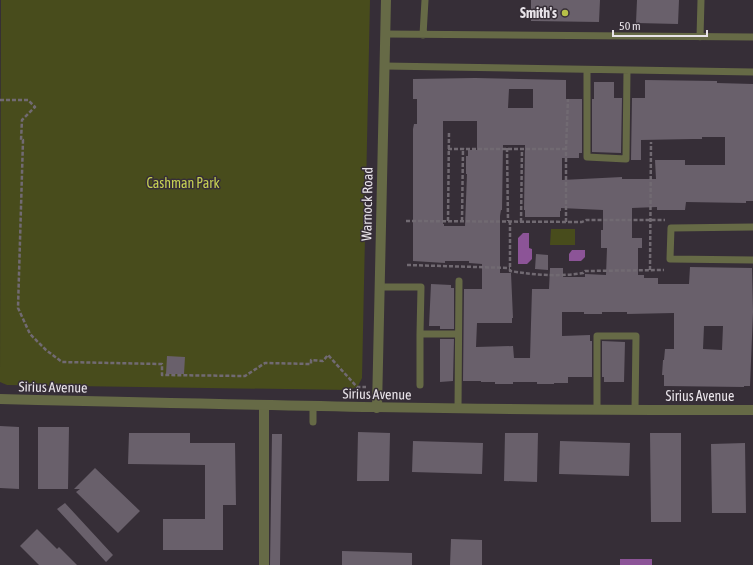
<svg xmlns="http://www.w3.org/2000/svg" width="753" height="565" font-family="'Asap Condensed',sans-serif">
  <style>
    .green { fill: #484c1c }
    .water { fill: #8c5497 }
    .building { fill: #69606b; fill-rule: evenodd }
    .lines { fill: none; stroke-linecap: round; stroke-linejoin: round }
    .path { stroke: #716a72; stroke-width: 2.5; stroke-dasharray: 4 2; stroke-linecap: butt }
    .service { stroke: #666a46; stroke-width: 7 }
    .minor { stroke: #666a46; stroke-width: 10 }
    .tertiary { stroke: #666a46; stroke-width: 10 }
    .poi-dot { fill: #b7c148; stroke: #362e37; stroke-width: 1.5 }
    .labels { text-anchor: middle; stroke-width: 3; stroke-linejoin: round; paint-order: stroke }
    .poi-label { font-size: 14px; font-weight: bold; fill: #e8e3e9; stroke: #362e37; text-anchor: end }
    .park-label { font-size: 14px; fill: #c6d053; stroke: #362e37 }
    .street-label { font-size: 14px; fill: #e8e3e9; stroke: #362e37 }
  </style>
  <rect width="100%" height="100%" fill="#362e37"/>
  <path class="green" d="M1,0h369l-8,378 -4,8 -8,4 -343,-5 -7,-3z
    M551,229h24v16h-25z"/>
  <path class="water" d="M523,233h6v15l3,1v10l-5,5h-9v-26z
    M572,250h13v7l-4,4h-12v-7z
    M620,559h32v6h-32z"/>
  <path class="building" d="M531,0h69l-1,22 -68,-1z
    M637,0h42l-1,24 -42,-1z
    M475,78l91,2v19h16v54h-3v5h-17v22l60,-3v2h34l-1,-19h30v5h40v-28h-23v2h-9l-52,1v20h-10l1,-62h13v-18l72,1v2l36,1v117h-7v2l-60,-1 -1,8h-28v-3l-25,1v30h10v10h-4v27h6v3h14v6h31l1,-17 62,1 1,44 -3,74h-6v1l-80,-1v-11h-2l1,-15h1l1,-11h9v-36l-47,1v-2h-25v2h-18v-2h-22v24l28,-1v6h2v36h-24v6h-14v1h-17v-2h-24v2h-18v-2h-14v-1h-18l1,-92h18v-25l-13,-1v-2h-24v2l-32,-2v-132l1,-5h3v-25h-4v-20zM509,89h24v19h-25zM443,121h34v29h-9v6h-2v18h1l-2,52h-21v-2h-1zM503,145h22l-1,65h1v7h35v-6h1v-3l42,2v20h-2v18h6l-1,27 -21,-1v3h-22v-9h-13l-1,21h-17l-2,69h-16l-1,-12 -37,1 1,-24h35v-5h1l-2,-45h-11v-57l1,-6h1zM704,326h19l-1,24 -19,-1z
    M594,82h20v16h8l-1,55 -29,-1v-53h2z
    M536,254l12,1v15l-13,-1z
    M431,284l20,1v3h3v41h-14v-3h-11z
    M440,339h14l-1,42 -13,1z
    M602,341l23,1 -1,40h-20v-5h-2z
    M167,356l18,1 -1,17h-18z
    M0,426l19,1v62l-19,-1z
    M38,427h31l-1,62h-30z
    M358,432l32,1 -1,48h-32z
    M129,433h61v10h45l1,62h-13v45h-60v-31h42v-54l-77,-1z
    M505,433h33l-1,49 -33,-1z
    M650,433h31v89h-30z
    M272,434h10l-2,131h-10z
    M413,441l70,2 -1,31 -70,-2z
    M560,441l70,2 -1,33 -70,-2z
    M745,443l1,70h-34l-1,-69z
    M95,468l45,43 -22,22 -42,-41 4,-3h-6z
    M65,503l48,52 -7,7 -49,-53z
    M37,529l20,20 2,-2 18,18h-38l-19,-19z
    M451,539l31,1v25h-32z
    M342,551l70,2v12h-70z"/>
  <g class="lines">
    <path class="path" d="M0,100h28l7,7 -13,13 -1,20h2l-5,168 12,26 16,16 16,12 100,2v11l83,1 20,-13 46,1v-4l12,1 5,-6 29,32h9
      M507,148l1,73
      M448,149h118
      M406,221l176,1 4,-2h79
      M448,221l1,-90
      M462,221l1,-73
      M510,221v50c25,4 48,6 73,2l2,-2 79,-1
      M521,222l1,-74
      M566,222v-73l2,-50
      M407,265l103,3
      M650,270l1,-128"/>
    <path class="service" d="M385,34l368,3
      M423,35l2,-35
      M700,37l1,-37
      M384,66l369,6
      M587,70v87l39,2 1,-89
      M753,227l-82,1 -1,31 83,1
      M379,287h42l-1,47h38
      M420,385v-51
      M458,409l1,-128
      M597,409v-73h39l-1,74
      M313,422v-16"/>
    <path class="minor" d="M264,405v160
      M377,408l9,-408"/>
    <path class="tertiary" d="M0,399c251,6 502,12 753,11"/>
  </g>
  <circle class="poi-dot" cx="565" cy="13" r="4"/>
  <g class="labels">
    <g class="poi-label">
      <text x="557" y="18">Smith's</text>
    </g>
    <g class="park-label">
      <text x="183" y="188">Cashman Park</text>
    </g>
    <g class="street-label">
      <text transform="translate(367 204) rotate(-89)" y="5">Warnock Road</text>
      <text transform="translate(53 387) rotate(1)" y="5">Sirius Avenue</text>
      <text transform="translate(377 394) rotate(1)" y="5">Sirius Avenue</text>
      <text x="700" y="401">Sirius Avenue</text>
    </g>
  </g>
  <path d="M613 30v6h94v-6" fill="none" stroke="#e8e3e9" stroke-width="2"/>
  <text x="619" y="30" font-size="12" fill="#e8e3e9" stroke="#362e37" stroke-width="3" paint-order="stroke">50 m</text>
</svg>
